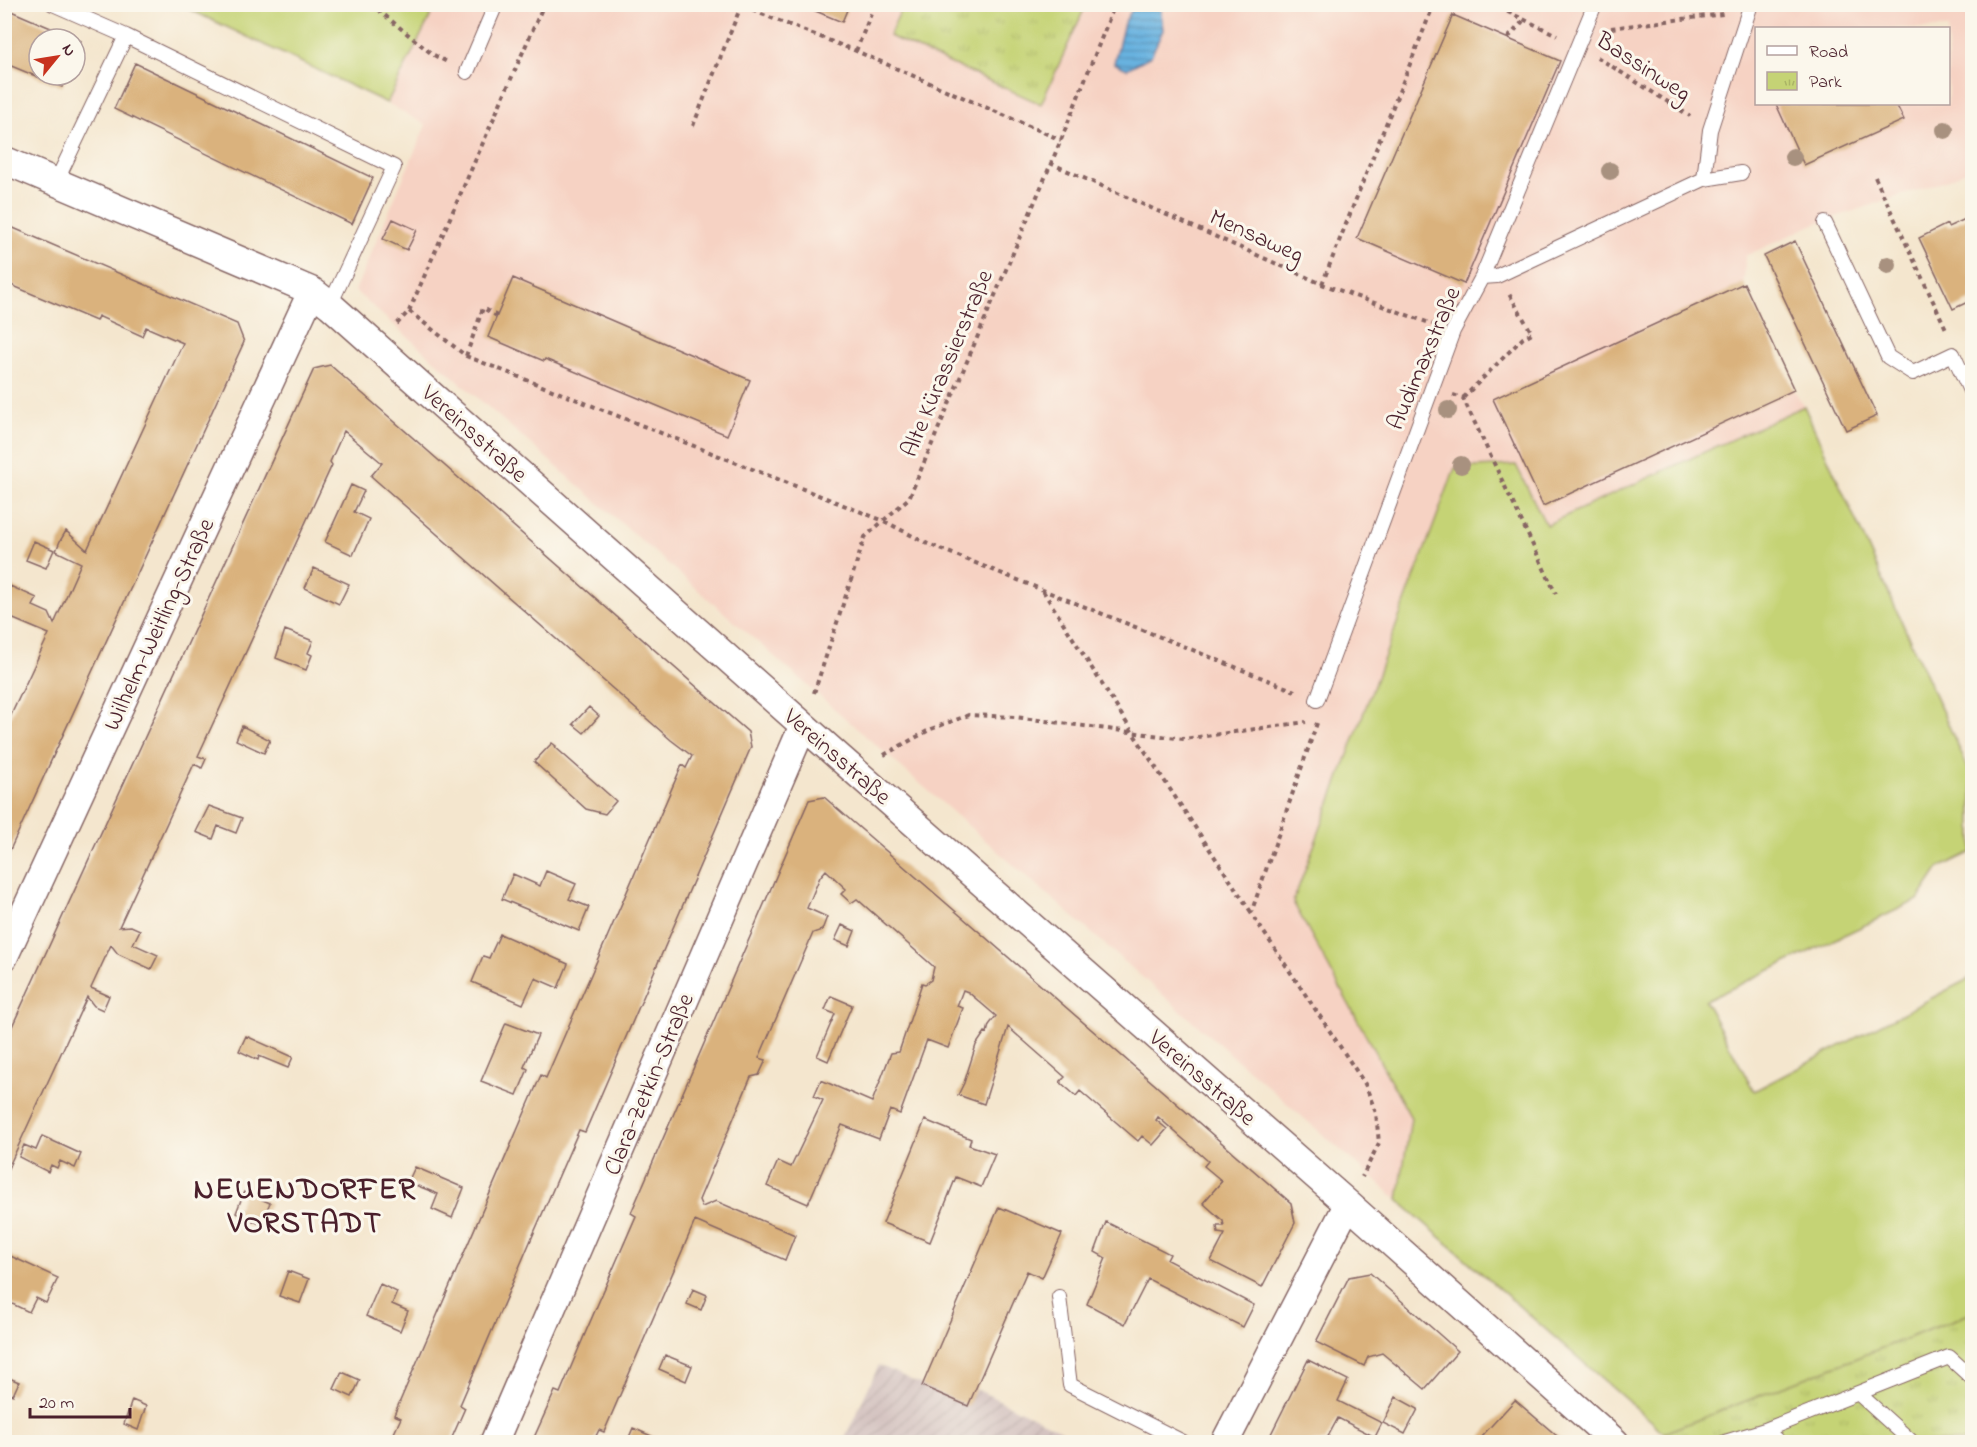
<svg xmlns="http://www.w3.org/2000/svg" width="1977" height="1447" font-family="'Indie Flower',sans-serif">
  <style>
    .built { fill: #f6d2c3; fill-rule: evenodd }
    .industrial { fill: url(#industrial-furrows) }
    .grass { fill: #c5d375; stroke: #887950; stroke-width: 1.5 }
    .park { fill: url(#park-tufts); stroke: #887950; stroke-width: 1.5 }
    .water { fill: url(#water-rules); stroke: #596886; stroke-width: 1.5 }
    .building { fill: #dab27d }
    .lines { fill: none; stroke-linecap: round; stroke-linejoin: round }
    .lane-casing { stroke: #866564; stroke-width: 16 }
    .street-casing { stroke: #866564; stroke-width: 30 }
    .path { stroke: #866564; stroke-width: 4; stroke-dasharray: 4.5 4.5; stroke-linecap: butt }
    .lane { stroke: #fff; stroke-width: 14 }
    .street { stroke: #fff; stroke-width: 27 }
    .tree { fill: #a8917f }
    .labels { text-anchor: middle; stroke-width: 6; stroke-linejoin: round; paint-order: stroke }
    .street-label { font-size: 24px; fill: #4a1f2b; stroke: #fbf7ec }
    .district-label { font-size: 30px; font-weight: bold; letter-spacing: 1.5px; fill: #4a1f2b; stroke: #fbf7ec }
  </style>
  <defs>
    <pattern id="industrial-furrows" width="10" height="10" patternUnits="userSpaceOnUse" patternTransform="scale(1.5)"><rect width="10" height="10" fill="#d1bfbd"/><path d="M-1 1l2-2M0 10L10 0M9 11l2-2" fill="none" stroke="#b5a4a3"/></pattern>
    <pattern id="park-tufts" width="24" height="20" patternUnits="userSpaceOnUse" patternTransform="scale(1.5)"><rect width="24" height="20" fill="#c5d375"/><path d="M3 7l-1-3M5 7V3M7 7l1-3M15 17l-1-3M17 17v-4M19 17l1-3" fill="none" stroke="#abb565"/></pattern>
    <pattern id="water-rules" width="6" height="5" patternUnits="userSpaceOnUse" patternTransform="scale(1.5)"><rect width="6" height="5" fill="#68b2e0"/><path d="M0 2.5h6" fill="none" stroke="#5890b6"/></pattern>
  </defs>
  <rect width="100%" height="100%" fill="#fbf7ec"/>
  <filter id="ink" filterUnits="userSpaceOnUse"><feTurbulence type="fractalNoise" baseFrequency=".0167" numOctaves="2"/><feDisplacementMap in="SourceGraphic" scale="12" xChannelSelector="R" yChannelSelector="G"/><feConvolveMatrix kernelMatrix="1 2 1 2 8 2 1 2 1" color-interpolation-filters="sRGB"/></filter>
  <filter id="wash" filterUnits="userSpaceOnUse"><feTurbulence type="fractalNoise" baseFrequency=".008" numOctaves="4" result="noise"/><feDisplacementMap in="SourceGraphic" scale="24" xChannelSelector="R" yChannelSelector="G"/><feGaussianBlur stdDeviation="1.35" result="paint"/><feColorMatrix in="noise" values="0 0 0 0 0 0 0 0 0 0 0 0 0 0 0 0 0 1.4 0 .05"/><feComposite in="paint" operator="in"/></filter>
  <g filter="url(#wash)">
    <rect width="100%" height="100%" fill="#f4e6ce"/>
    <path class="built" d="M436,5h1536v163l-27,13 -131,43 -69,32 -1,27 50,107 10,16 -259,119 -29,-60 -61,3 -162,434 118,216 -13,82 -1043,-909 71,-166 -39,-22zM1756,28h192v76h-192z"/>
    <path class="industrial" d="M879,1365l88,41 9,-17 109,53h-242z"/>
    <path class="grass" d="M180,5l256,-1v1l-49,98z
      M1804,406l168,371v75l-33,16 -21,32 -213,101 49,90 218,-114v336l-308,120 -266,-233 13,-82 -118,-216 162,-434 61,-3 30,60z"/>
    <path class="park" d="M903,5v-1l183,1 -45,99 -152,-68z
      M1972,1313v129h-297l-11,-9z"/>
    <path class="water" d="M1135,5h25l3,25 -12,26 -24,13 -13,-6 10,-40z"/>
    <g id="blocks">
      <path class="building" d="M801,5h48l-7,17z
        M4,8l77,33 -6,15v-17h-36v36h28l-5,12 -58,-24z
        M1453,15l107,46 -96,223 -107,-46z
        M135,63l238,115 -21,46 -238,-115z
        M1776,104h120l8,16 -100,45z
        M1972,216v84l-19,9 -34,-71 28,-14 1,3z
        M393,219l24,11 -10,20 -24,-11z
        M4,224l233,100 7,18 -240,521v-133l45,-96 -45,-19v-19l6,-10 27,12 -4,8 16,7 5,11 27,-61 -25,-12 4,-10 6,-10 21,19 96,-207 -37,-16 -4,9 -44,-20 -2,5 -92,-39z
        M1795,241l82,175 -31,14 -82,-174z
        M513,278l237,102 -23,55 -182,-76 -1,2 -56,-24z
        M1744,283l50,107 -251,116 -50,-107z
        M330,365l418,367 3,15 -166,385 -6,-2 -46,105 -73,170 5,3 -15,34h-60l11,-24 -7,-3 147,-340 5,3 136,-313 4,3 6,-12 -21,-16 -300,-264 11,-13 -38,-32 -14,31 2,3 -134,291 8,3 -4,9 -8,-4 -75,163 12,-1 9,4 -7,14 25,11 -7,14 -33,-15 -7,-9 -20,43 18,8 -6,14 -9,-4 -7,-9 -83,180v-133l310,-675z
        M351,485l13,6 -10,21 15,7 -16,36 -28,-13z
        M34,541l20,9 -8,18 -20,-8z
        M314,568l35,16 -10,20 -34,-16z
        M285,630l28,11 -5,12 4,2 -6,15 -30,-12z
        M589,707l10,9 -15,17 -11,-9z
        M242,726l28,14 -6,13 -28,-13z
        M552,743l4,3 -1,1 61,54 -11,13 -19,-5 -52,-47z
        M824,797l467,406 4,20 -33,64 -51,-26 14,-27 -7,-1 -1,-7h7l-1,-5 -20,-18 19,-22 -18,-15 4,-5 -50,-44 -2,3 11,9 -14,16 -11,-9 -4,5 -58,-50 -4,5 -16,-14 5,-5 -57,-50 -24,77 -26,-9 6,-12 12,-38 9,-13 2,1 2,-8 7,-9 -28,-24 -5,-2 -6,16 6,2 -15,40 -21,-8 -27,74 -10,-4 -11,29 -37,-14 -34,79 -41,-18 11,-25 13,6 32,-67 -9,-4 7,-16 51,22 19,-49 8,-1 23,-69 3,1 6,-4 3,-13 -77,-68 -6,4 -10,-9 5,-5 -20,-19 -6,7 -13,31 20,9 -5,13 -9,3 -54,125 7,2 -7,15 -8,2 -52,123 3,7 14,-6 79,34 -10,25 -90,-39 -91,211 -5,-2 -6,12h-61l23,-51 5,2 24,-57 52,-120 -5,-3 178,-413z
        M209,806l33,12 -6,15 -18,-7 -5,13 -17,-7z
        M546,871l30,13 -7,15 20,8 -10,24 -77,-32 11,-25 27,12z
        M842,925l13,6 -6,15 -14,-6z
        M500,934l68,30 -10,24 -23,-10 -12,26 -51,-22 11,-26 6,2z
        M831,996l21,9 -24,56 -11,-5 18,-42 -10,-4z
        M506,1023l32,12 -14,32 4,2 -11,26 -36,-14z
        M246,1036l47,21 -5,11 -29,-12 -1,4 -19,-9z
        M925,1120l46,19 -2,6 26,9 -14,33 -25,-10 -26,65 -47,-19z
        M42,1136l39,18 -6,14 -15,-7 -3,7 -6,-3 -3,7 -29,-15 5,-12 12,5z
        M415,1167l49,21 -12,30 -20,-9 6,-15 -30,-12z
        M244,1192l26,11 -10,21 -24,-11z
        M999,1207l63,27 -20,44 -15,-7 -59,135 -46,-20z
        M1106,1222l64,32 -3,6 87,45 -11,22 -95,-48 -23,45 -38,-20 19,-46 -11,-6z
        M4,1253l54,25 -12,25 -10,-5 -7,14 -25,-12z
        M288,1271l21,8 -9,24 -21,-7z
        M1370,1273l88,78 -33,38 -43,-36 -14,4 -4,9 -48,-24 33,-65z
        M380,1284l17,8 -5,12 16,7 -8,20 -34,-15z
        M693,1289l14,6 -6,15 -14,-6z
        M665,1355l27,11 -6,15 -27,-12z
        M1308,1360l40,20 -10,21 44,22 -7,14 -37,-19 -13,24h-58z
        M342,1372l18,8 -8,17 -18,-8z
        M4,1376l15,6 -6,13 -9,-3z
        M1396,1397l22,12 -13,25 -22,-11z
        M132,1400l14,6 -8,24 -14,-6z
        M1515,1400l49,42h-77l-6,-5z
        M633,1428l25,11 -1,3h-38l1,-3 7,3z"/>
    </g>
  </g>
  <g filter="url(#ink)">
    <use href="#blocks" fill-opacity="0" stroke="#866564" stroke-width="1.5"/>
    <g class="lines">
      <defs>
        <path id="lane" d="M53,4l73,32 268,131 -64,138
          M467,72l29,-68
          M1704,179l37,-6
          M56,182l70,-146
          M1825,223l63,134 25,16 40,-19 19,41
          M1482,277l15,-1 207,-97 6,-49 41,-126
          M1317,700l136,-369 29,-54 113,-273
          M1059,1297l11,88 113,57
          M1858,1393l54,49
          M1765,1430l14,12
          M1725,1442l40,-12 184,-73 23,21"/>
        <path id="street" d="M4,160l308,131 18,14 510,453 508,446 267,238
          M4,957l308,-666
          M494,1442l309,-716
          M1225,1442l123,-238"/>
      </defs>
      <use href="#lane" class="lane-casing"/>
      <use href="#street" class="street-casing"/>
      <path class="path" d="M371,4l61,50 15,8
        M736,4l120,47 205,89
        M1491,4l66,31
        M1611,28l112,-14
        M1508,38l16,-18
        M856,51l19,-47
        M1597,57l93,59
        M693,126l48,-120
        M1050,163l272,121 110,40
        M1875,177l72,154
        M1322,284l112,-280
        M409,311l135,-307
        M397,324l12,-13 57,45 418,165 44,23 367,147
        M466,356l17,-48 14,8
        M1453,395l10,3 93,196
        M1463,398l60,-60 9,-5 -23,-39
        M1043,591l90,142 118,179
        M814,693l51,-156 44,-39 152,-358 54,-136
        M1317,723l-66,190 114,171 11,29 3,30 -17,34
        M884,755l47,-26 38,-14 46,2 169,22 122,-17"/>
      <use href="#lane" class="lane"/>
      <use href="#street" class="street"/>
    </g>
    <g class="tree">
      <circle cx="1945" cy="130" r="9"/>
      <circle cx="1793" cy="157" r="9"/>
      <circle cx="1610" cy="171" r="9"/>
      <circle cx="1888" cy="265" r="9"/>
      <circle cx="1448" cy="410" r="9"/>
      <circle cx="1461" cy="465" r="9"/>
    </g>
  </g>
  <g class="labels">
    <g class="street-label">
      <text transform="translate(1644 66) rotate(33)" y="8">Bassinweg</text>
      <text transform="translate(1257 235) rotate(24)" y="8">Mensaweg</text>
      <text transform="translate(1423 358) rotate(-67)" y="8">Audimaxstraße</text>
      <text transform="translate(946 363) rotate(-67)" y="8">Alte Kürassierstraße</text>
      <text transform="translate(475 433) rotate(42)" y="8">Vereinsstraße</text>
      <text transform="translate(158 624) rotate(-65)" y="8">Wilhelm-Weitling-Straße</text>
      <text transform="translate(838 756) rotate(41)" y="8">Vereinsstraße</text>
      <text transform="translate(1203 1077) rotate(41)" y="8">Vereinsstraße</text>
      <text transform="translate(648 1084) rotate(-67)" y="8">Clara-Zetkin-Straße</text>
    </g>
    <g class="district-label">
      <text x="305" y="1198">NEUENDORFER<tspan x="305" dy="34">VORSTADT</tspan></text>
    </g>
  </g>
  <rect width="1977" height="1447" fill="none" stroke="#fbf7ec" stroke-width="24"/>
  <rect x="1755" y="27" width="195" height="78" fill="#fbf7ec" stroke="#b4a19f" stroke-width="1.5"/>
  <rect x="1767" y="46" width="30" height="9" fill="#ffffff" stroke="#b4a19f" stroke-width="1.5"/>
  <text x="1809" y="57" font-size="18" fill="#4a1f2b">Road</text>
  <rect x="1767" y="72" width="30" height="18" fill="url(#park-tufts)" stroke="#b4a19f" stroke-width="1.5"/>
  <text x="1809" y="87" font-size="18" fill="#4a1f2b">Park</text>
  <g transform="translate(57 57) rotate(60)"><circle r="28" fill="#fbf7ec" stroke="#b4a19f" stroke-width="1.5"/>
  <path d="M0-4.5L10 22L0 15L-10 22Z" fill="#c8321e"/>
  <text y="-9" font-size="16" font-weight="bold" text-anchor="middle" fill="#4a1f2b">N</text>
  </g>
  <path d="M30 1408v9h100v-9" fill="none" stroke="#4a1f2b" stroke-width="3"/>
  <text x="39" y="1408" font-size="18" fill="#4a1f2b" stroke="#fbf7ec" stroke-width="4.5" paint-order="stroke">20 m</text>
</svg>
